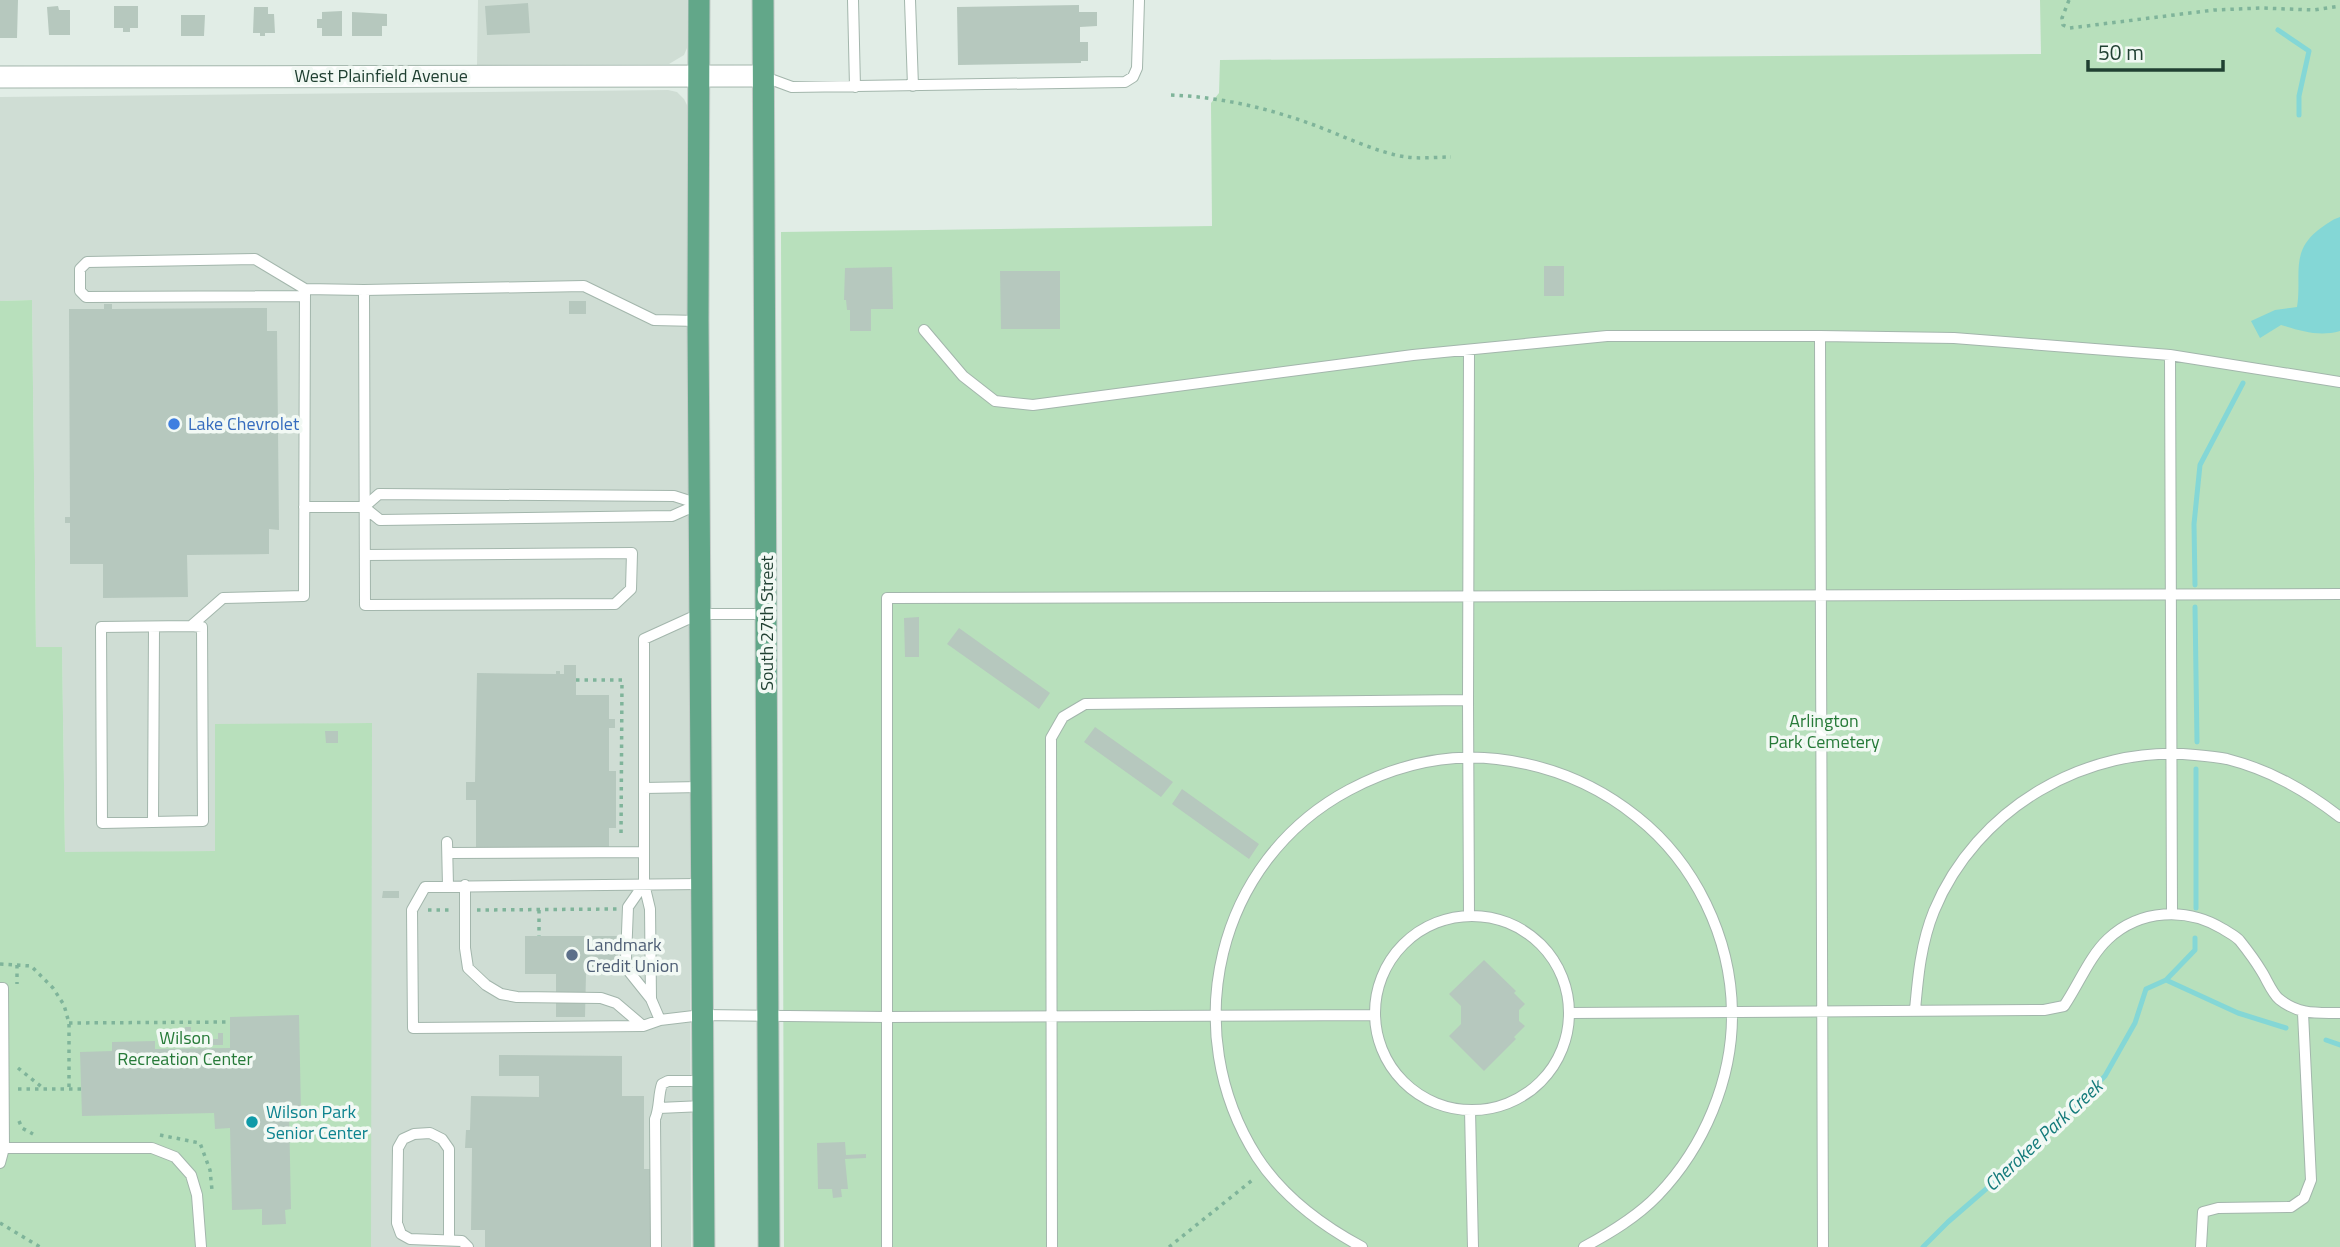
<svg xmlns="http://www.w3.org/2000/svg" width="2340" height="1247" font-family="'Titillium Web',sans-serif">
  <style>
    .built { fill: #cfddd4 }
    .green { fill: #b8e0bc }
    .water { fill: #84d7d6 }
    .lines { fill: none; stroke-linecap: round; stroke-linejoin: round }
    .stream { stroke: #84d7d6; stroke-width: 5 }
    .building { fill: #b6c8be }
    .lane-casing { stroke: #a3b6ac; stroke-width: 12 }
    .street-casing { stroke: #a3b6ac; stroke-width: 23 }
    .primary-casing { stroke: #c1cac6; stroke-width: 23 }
    .path { stroke: #7fb49a; stroke-width: 3.5; stroke-dasharray: 3.5 5; stroke-linecap: butt }
    .lane { stroke: #fff; stroke-width: 10 }
    .street { stroke: #fff; stroke-width: 21 }
    .primary { stroke: #62a789; stroke-width: 21 }
    .shop-dot { fill: #3f7fe0; stroke: #f2f9f4; stroke-width: 2.5 }
    .service-dot { fill: #5c6f8a; stroke: #f2f9f4; stroke-width: 2.5 }
    .culture-dot { fill: #0f9aa8; stroke: #f2f9f4; stroke-width: 2.5 }
    .labels { text-anchor: middle; stroke-width: 7; stroke-linejoin: round; paint-order: stroke }
    .street-label { font-size: 18px; fill: #204032; stroke: #f2f9f4 }
    .shop-label { font-size: 18px; fill: #366cbe; stroke: #f2f9f4; text-anchor: start }
    .park-label { font-size: 18px; fill: #267a38; stroke: #f2f9f4 }
    .service-label { font-size: 18px; fill: #4e5e75; stroke: #f2f9f4; text-anchor: start }
    .culture-label { font-size: 18px; fill: #0d838f; stroke: #f2f9f4; text-anchor: start }
    .water-label { font-size: 19px; font-style: italic; fill: #147b7b; stroke: #f2f9f4 }
  </style>
  <rect width="100%" height="100%" fill="#e1ede6"/>
  <path class="built" d="M478,0h209v48l-3,7 -15,9 -192,1z
    M668,90l9,2 7,7 4,8 3,1140h-320v-524l-68,1 -88,127 -150,2 -3,-205h-26l-4,-348 -32,1v-204z"/>
  <path class="green" d="M2040,0h300v1247h-1556l-3,-1015 431,-6 -1,-123 8,-10 1,-33 821,-6z
    M32,300l4,347h26l3,205 150,-1v-127l157,-1 -1,524h-371v-946z"/>
  <path class="water" d="M2340,217v114c-21,6 -39,0 -59,-6l-21,13 -9,-17 24,-11 22,-3c5,-30 -7,-54 20,-76 8,-6 14,-11 23,-14z"/>
  <g class="lines">
    <path class="stream" d="M2278,30l31,21 -10,45v19
      M2195,585l-1,-61 6,-59 43,-82
      M2195,607l2,135
      M2196,908v-139
      M2166,980l29,-30v-12
      M2326,1040l14,5
      M1923,1247l25,-25 90,-78 67,-68 30,-53 11,-34 20,-9 72,33 48,15"/>
  </g>
  <path class="building" d="M0,0h18l-1,38h-17z
    M528,3l2,30 -43,2 -2,-29z
    M1079,5v7h18v14l-17,1v15h8v19h-7v2l-123,2 -1,-58z
    M58,6l1,4h11v25h-21l-2,-28z
    M114,6h24v22h-8v4h-7v-4h-9z
    M254,7h14v7h6l1,19h-10v3h-5v-3h-7z
    M342,11v25h-20v-8h-5v-9h5v-7z
    M352,12l35,2v12h-5v10h-30z
    M181,15h24l-1,21h-23z
    M1544,266h20v30h-20z
    M892,267l1,42h-22v22h-21v-21h-3l-1,-10h-2l1,-32z
    M1000,271h60v58h-59z
    M569,301h17v13h-17z
    M104,304h8v5l155,-1v23h10l2,199 -10,-1v25l-82,1 1,42 -85,1v-34h-33v-41h-5v-6h5l-1,-208h35z
    M919,617v40h-14l-1,-39z
    M959,628l91,65 -11,16 -92,-65z
    M564,665h12v30h33v24h6v9h-6v43h7v57h-7v21l-133,-1v-48h-10v-18h9l2,-109 79,1v-3h4v3h4z
    M1095,727l78,55 -12,15 -77,-55z
    M325,731h13v12h-12z
    M1182,789l77,55 -10,15 -77,-55z
    M383,891h16v7h-17z
    M525,936h93v38h-32l-1,43h-29v-43h-31z
    M1484,960l32,31 -2,2 11,11 -6,6v11l6,5 -11,11 2,2 -32,32 -35,-35 12,-12v-18l-12,-12z
    M299,1015l2,96h-12l2,98 -6,1 1,14 -24,1v-16l-30,1 -2,-82 -15,1 -1,-16 -132,3 -2,-64 32,-1v-9l43,-1v8l75,-1v-31z
    M185,1027h6v12l-6,1z
    M218,1033h5v12h-11v-6h6z
    M499,1055l123,1v40h22v73h8v78h-167v-17h-14l1,-82h-7l1,-18h4l1,-34 68,1v-21h-40z
    M845,1142l1,13 20,-1v4l-21,1 3,30h-7l1,8 -9,1 -1,-9h-14l-1,-46z"/>
  <g class="lines">
    <defs>
      <path id="lane" d="M853,0l2,87
        M910,0l3,86
        M762,76l30,11 333,-5 8,-5 4,-9 2,-68
        M305,289l-50,-30 -168,3 -7,7v22l6,6 219,-1
        M924,330l39,46 32,25 38,4 380,-50 194,-19h213l134,2 216,17 170,27
        M1820,336l3,911
        M2170,355l2,559
        M379,494l295,2 25,8 -27,12 -292,4 -16,-13z
        M304,507h60
        M365,555l267,-2 -1,36 -16,15 -250,1c-1,-105 -1,-210 -1,-315l220,-4 70,34 44,1
        M191,626l11,1 1,194 -101,2 -1,-196 90,-1 32,-28 81,-2 1,-307 59,1
        M1468,700l1,-350
        M644,788l57,-1
        M153,822l1,-195
        M447,842l1,44
        M448,853l196,-1
        M644,884l-16,23 -2,51 1,11 24,30
        M701,884l-276,3 -13,23 1,118 230,-2 17,-6 42,-5 185,2 488,-2
        M465,885v63l3,20 18,17 15,9 16,3 84,1 15,5 27,23
        M1375 1013a97 97 0 1 1 194 0a97 97 0 1 1-194 0Z
        M0,988h3l1,160
        M1915,1010c3,-34 6,-67 19,-99 42,-102 152,-167 261,-156 11,1 22,2 32,4 43,11 78,31 113,58
        M1570,1013l474,-3 20,-4c15,-22 25,-49 44,-67 32,-30 79,-32 115,-10 6,4 13,7 17,12 8,10 16,21 22,31 5,8 10,21 17,27 20,16 37,14 61,14
        M660,1020l-9,-21 -1,-90 -6,-25v-245l55,-25h68
        M659,1108l44,-2
        M1470,1110l3,137
        M0,1163l4,-15h148l23,9 16,18 6,20 4,52
        M449,1239v-90l-7,-10 -12,-6 -16,1 -11,5 -5,9 -1,75 4,11 9,5 52,2 6,6
        M656,1247l-1,-128c5,-11 3,-24 7,-35l6,-3h34
        M887,1247v-649l1453,-4
        M1052,1247l-1,-509 12,-21 22,-13 383,-4 1,216
        M1362,1247c-41,-22 -79,-50 -105,-90 -80,-126 -41,-296 92,-367 47,-25 96,-37 148,-31 52,6 99,25 140,58 58,46 94,120 95,195 1,67 -28,135 -74,183 -21,22 -48,38 -74,52
        M2201,1247l2,-35 15,-4 73,-1 13,-9 7,-18 -8,-167"/>
      <path id="street" d="M0,77l762,-1"/>
      <path id="primary" d="M699,0l-1,321 6,926
        M763,0l6,1247"/>
    </defs>
    <use href="#lane" class="lane-casing"/>
    <use href="#street" class="street-casing"/>
    <use href="#primary" class="primary-casing"/>
    <path class="path" d="M2069,0l-7,18 1,7 7,3 144,-18 48,-2 52,2 26,-4
      M1171,95c49,2 97,13 143,30 27,10 66,29 93,32 14,2 30,0 44,0
      M576,680h46l-1,158
      M428,910h24
      M477,910l140,-1
      M539,910v26
      M0,964l31,2 22,22 11,17 5,18v66
      M17,965v19
      M69,1023l161,-1
      M18,1068l25,20
      M18,1089h63
      M19,1121l3,7 11,6
      M160,1135l40,8 10,27 2,20
      M0,1223l40,24
      M1169,1247l86,-69"/>
    <use href="#lane" class="lane"/>
    <use href="#street" class="street"/>
    <use href="#primary" class="primary"/>
  </g>
  <circle class="shop-dot" cx="174" cy="424" r="7"/>
  <circle class="service-dot" cx="572" cy="955" r="7"/>
  <circle class="culture-dot" cx="252" cy="1122" r="7"/>
  <g class="labels">
    <g class="street-label">
      <text x="381" y="82">West Plainfield Avenue</text>
      <text transform="translate(767 623) rotate(-90)" y="6">South 27th Street</text>
    </g>
    <g class="shop-label">
      <text x="188" y="430">Lake Chevrolet</text>
    </g>
    <g class="park-label">
      <text x="1824" y="727">Arlington<tspan x="1824" dy="21">Park Cemetery</tspan></text>
      <text x="185" y="1044">Wilson<tspan x="185" dy="21">Recreation Center</tspan></text>
    </g>
    <g class="service-label">
      <text x="586" y="951">Landmark<tspan x="586" dy="21">Credit Union</tspan></text>
    </g>
    <g class="culture-label">
      <text x="266" y="1118">Wilson Park<tspan x="266" dy="21">Senior Center</tspan></text>
    </g>
    <g class="water-label">
      <text transform="translate(2043 1135) rotate(-43)" y="7">Cherokee Park Creek</text>
    </g>
  </g>
  <path d="M2088 60v10h135v-10" fill="none" stroke="#204032" stroke-width="3.5"/>
  <text x="2098" y="60" font-size="21" fill="#204032" stroke="#f2f9f4" stroke-width="5" paint-order="stroke">50 m</text>
</svg>
